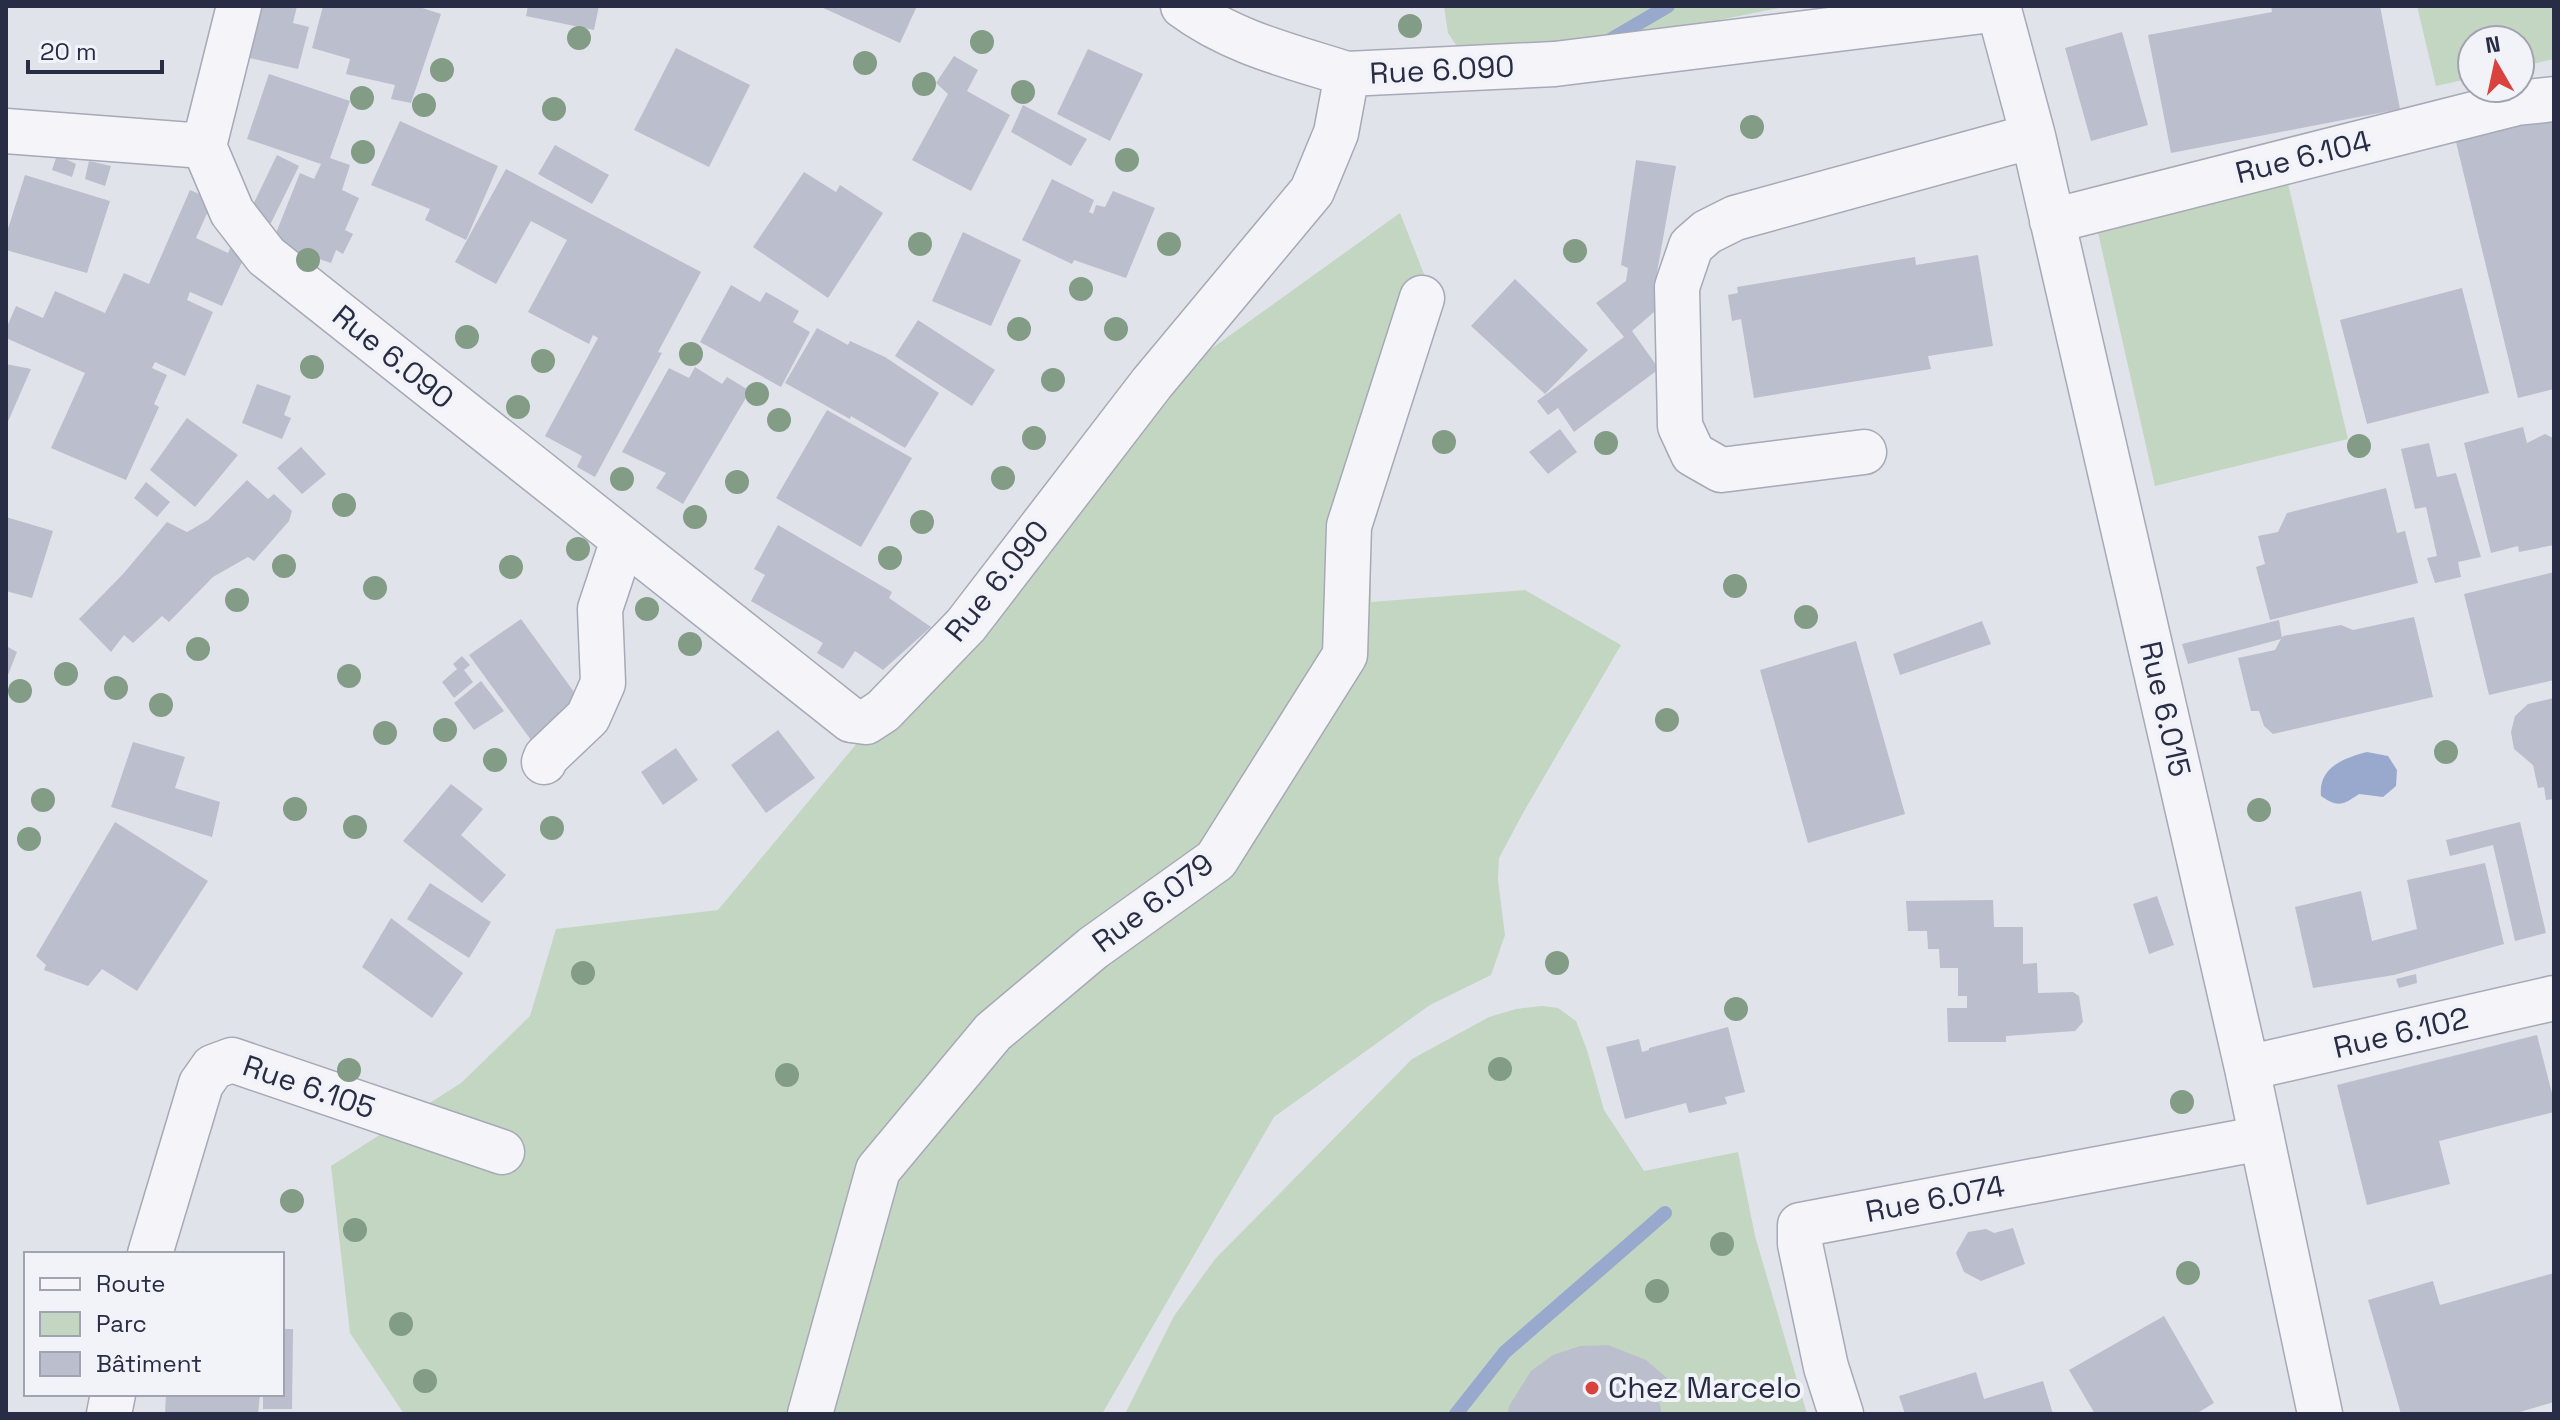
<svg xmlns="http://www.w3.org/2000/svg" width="2560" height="1420" font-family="'Space Grotesk',sans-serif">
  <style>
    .green { fill: #c3d6c2 }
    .water { fill: #99a9ce }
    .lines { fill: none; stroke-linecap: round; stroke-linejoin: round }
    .stream { stroke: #99a9ce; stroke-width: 14 }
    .building { fill: #bbbecc }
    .minor-casing { stroke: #a6a9b6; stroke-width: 47 }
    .minor { stroke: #f5f5f9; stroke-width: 44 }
    .tree { fill: #829c86 }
    .poi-dot { fill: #da433d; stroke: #f1f3f8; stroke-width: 3 }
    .labels { text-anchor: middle; stroke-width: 8; stroke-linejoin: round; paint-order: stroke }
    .street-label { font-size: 30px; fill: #282d45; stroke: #f1f3f8 }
    .poi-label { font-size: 30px; fill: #282d45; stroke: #f1f3f8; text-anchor: start }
  </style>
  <rect width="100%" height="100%" fill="#e1e3eb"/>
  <path class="green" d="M1444,6h345l-110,22 -172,22 -51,-5 -8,-12z
    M2417,6h137v53l-34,8v-27h-48v38l-36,8z
    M2283,162l65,277 -193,47 -62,-276z
    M1400,213l26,66 -56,178 1,145 154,-12 96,55 -98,168 -24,45 -1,22 7,55 -14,40 -61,30 -156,112 -172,297h-698l-54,-81 -19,-167 130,-83 69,-67 26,-87 162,-19 429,-515z
    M1542,1006l16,2 18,13 11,29 17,60 40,61 94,-19 17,84 52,178h-682l49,-98 41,-57 197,-200 77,-42 27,-8z"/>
  <path class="water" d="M2367,752l21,4 9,14 -1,16 -13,11 -24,-3c-16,11 -21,14 -38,2 -3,-28 22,-38 46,-44z"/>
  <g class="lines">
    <path class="stream" d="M1610,40l58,-34
      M1456,1414l49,-62 160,-139"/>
  </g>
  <path class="building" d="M258,6h39l-4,17 16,4 -11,42 -53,-12z
    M323,6h93l25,8 -30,89 -20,-4 4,-14 -49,-11 4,-15 -38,-11z
    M528,6h71l-5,24 -68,-14z
    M819,6h98l-17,37z
    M2271,6h109l20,103 -229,44 -23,-118 124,-23z
    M2122,32l26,93 -57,16 -26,-93z
    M676,48l74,37 -41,82 -75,-37z
    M1088,49l55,25 -33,67 -53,-27z
    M954,56l24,14 -11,21 43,24 -39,76 -59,-31 36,-66 -12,-11z
    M269,74l81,27 -20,57 20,7 -8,25 17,8 -14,32 8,4 -10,20 -7,-4 -5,13 -59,-20 28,-70 14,6 7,-15 -74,-25z
    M1023,105l64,34 -16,27 -60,-34z
    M2550,116l4,15v258l-36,9 -63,-260z
    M400,121l98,45 -32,74 -41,-20 5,-11 -59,-24z
    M555,145l54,30 -17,29 -54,-30z
    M57,155l19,9 -4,13 -20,-7z
    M277,155l22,11 -28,57 -22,-10z
    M1636,160l40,6 -20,112 12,22 -36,31 27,38 -85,63 -16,-24 -10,7 -11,-14 87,-64 -28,-34 30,-22 2,-13 -7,-3z
    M89,161l22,5 -6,20 -20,-7z
    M506,169l195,103 -43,80 4,1 -67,124 -18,-10 5,-11 -37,-20 53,-98 -5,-3 -4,9 -61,-32 39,-72 -36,-19 -35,63 -41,-22z
    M804,172l32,20 4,-7 43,28 -55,85 -75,-51z
    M25,175l85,26 -23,72 -81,-23v-15z
    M1052,179l42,21 -5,12 4,2 3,-9 9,2 8,-16 42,17 -29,70 -52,-18 -2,4 -50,-24z
    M190,190l23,10 -17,38 32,15 3,-7 15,7 -24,53 -32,-14 -3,8 26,12 -28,64 -30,-14 -3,6 15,7 -13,29 5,3 -33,73 -75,-32 34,-75 -79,-35v-9l10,-23 27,12 12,-27 50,22 19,-40 25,11z
    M963,232l58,28 -30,66 -59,-25z
    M1978,255l15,91 -65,10 3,13 -177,29 -13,-79 -9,2 -4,-26 10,-2 -1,-6 178,-30 1,8z
    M1515,279l73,71 -43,44 -74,-68z
    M731,285l29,17 6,-10 33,19 -6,11 17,10 -29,55 -81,-45z
    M2462,288l27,105 -122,31 -27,-104z
    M918,320l77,50 -23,36 -77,-50z
    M817,328l31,17 2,-4 35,16 54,36 -34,55 -54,-32 -1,3 -65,-36z
    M6,364l25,5 -25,57z
    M695,367l27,17 5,-7 23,14 -67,113 -27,-16 10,-15 -44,-21 47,-84 20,10z
    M257,384l34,12 -7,19 7,3 -9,21 -40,-16z
    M827,410l85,48 -51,89 -85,-49z
    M187,418l51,37 -43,52 -45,-37z
    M2523,427l4,16 18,-9 8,4 1,107 -35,7 -1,-6 -27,7 -27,-110z
    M1560,429l17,23 -29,22 -19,-22z
    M2429,443l8,34 19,-4 25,84 -23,5 3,15 -26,6 -8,-25 10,-2 -11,-49 -11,2 -14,-60z
    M301,447l25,27 -24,20 -25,-26z
    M247,480l21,19 6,-5 18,17 -3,10 -35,40 -6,-4 -35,20 -44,45 -7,-6 -29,27 -9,-8 -13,17 -32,-33 44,-45 44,-52 20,10 21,-12z
    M146,482l24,20 -13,15 -23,-19z
    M2386,488l11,45 8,-2 13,52 -148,37 -14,-53 9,-3 -7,-28 20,-4 9,-19z
    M6,517l47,14 -21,67 -26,-7z
    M778,525l114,67 -3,6 42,29 -48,43 -28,-19 -12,18 -26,-16 6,-10 -72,-42 14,-26 -11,-6z
    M2554,572v108l-65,15 -25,-101z
    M2414,617l19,80 -160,37 -9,-8 -5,-15h-8l-13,-53 37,-8 6,-11 -93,25 -6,-20 97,-24 3,18 1,-2 58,-11 12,5z
    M521,619l61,84 -51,37 -62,-85z
    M1982,621l9,23 -91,31 -7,-21z
    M1856,641l49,173 -97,29 -48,-173z
    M6,646l11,6 -11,28z
    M462,656l8,9 -6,5 9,12 -19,16 -12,-16 15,-13 -4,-5z
    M481,681l23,30 -30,19 -20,-27z
    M2554,698v101l-8,1 -2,-13 -6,1 -5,-23 -19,-16 -3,-17 4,-16 13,-12z
    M778,730l37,48 -49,35 -35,-48z
    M133,742l52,15 -10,31 45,14 -8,35 -101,-30z
    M676,748l22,32 -35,25 -22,-33z
    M451,784l32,25 -22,26 45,40 -24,28 -79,-62z
    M115,822l93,59 -71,110 -35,-22 -14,17 -44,-16 2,-5 -10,-9z
    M2520,822l26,111 -31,8 -22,-96 -43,11 -4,-16z
    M2485,863l19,81 -110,31 -81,13 -18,-81 66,-16 11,50 45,-12 -10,-49z
    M430,883l61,39 -22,36 -62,-39z
    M2157,896l17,49 -25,9 -16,-50z
    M1993,900l1,27h29v37l14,-1 1,30 35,-1 6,4 4,26 -8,9 -69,5v6h-58l-1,-34h20v-12h-9v-28h-18l-1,-19h-11l-1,-18h-19l-2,-30z
    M391,918l72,55 -31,45 -70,-51z
    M2416,974l1,9 -18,5 -3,-9z
    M1728,1027l17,65 -20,5 2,7 -38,9 -3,-10 -61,16 -19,-72 33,-8 3,13 7,-2v-2z
    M2537,1035l17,66v11l-115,29 11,43 -83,21 -30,-120z
    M2013,1228l12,36 -44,17 -17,-9 -8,-19 12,-21 18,-3 8,4z
    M2554,1273v129l-41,12h-112l-33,-114 65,-19 7,24z
    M2164,1316l50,87 -15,9 2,2h-106l-26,-44z
    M282,1329h11l-1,80h-29v-15h19z
    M1608,1345l38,15 21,18 -9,19 4,17h-154l1,-8 22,-35 22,-16 27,-9z
    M1976,1372l8,27 59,-18 10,33h-148l-6,-18z
    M166,1394h94l-2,20h-93z"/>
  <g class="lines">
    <defs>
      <path id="minor" d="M1183,6c48,36 107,50 164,68
        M1998,6l35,130 214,932 73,346
        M6,131l198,15 28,66 34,44 585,464 15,2 17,-11 83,-86 186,-242 160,-192 24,-58 11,-59 208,-10 444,-55
        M204,146l35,-140
        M2052,221l465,-118 37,-4
        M1864,452l-143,18 -28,-16 -13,-28 -3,-139 14,-41 16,-14 28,-14 298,-82
        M544,762l2,-5 42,-40 15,-34 -3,-74 23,-69
        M2247,1068l307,-70
        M150,1254l51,-170 12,-17 19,-7 270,92
        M109,1414l4,-20
        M810,1414l68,-244 115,-138 100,-84 123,-88 129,-205 4,-129 73,-228
        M1841,1414l-15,-47 -26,-123v-19l462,-87"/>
    </defs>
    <use href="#minor" class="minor-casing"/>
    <use href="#minor" class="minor"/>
  </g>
  <g class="tree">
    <circle cx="1410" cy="26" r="12"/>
    <circle cx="579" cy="38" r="12"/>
    <circle cx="982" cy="42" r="12"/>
    <circle cx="865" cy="63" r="12"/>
    <circle cx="442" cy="70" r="12"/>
    <circle cx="924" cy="84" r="12"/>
    <circle cx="1023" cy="92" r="12"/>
    <circle cx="362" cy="98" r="12"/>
    <circle cx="424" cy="105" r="12"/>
    <circle cx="554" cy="109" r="12"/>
    <circle cx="1752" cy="127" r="12"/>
    <circle cx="363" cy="152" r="12"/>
    <circle cx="1127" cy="160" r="12"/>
    <circle cx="920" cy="244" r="12"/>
    <circle cx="1169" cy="244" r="12"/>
    <circle cx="1575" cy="251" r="12"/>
    <circle cx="308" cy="260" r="12"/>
    <circle cx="1081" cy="289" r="12"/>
    <circle cx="1019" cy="329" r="12"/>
    <circle cx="1116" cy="329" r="12"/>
    <circle cx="467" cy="337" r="12"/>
    <circle cx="691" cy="354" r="12"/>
    <circle cx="543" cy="361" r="12"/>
    <circle cx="312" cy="367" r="12"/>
    <circle cx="1053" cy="380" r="12"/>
    <circle cx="757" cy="394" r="12"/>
    <circle cx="518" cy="407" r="12"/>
    <circle cx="779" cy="420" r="12"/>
    <circle cx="1034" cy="438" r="12"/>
    <circle cx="1444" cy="442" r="12"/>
    <circle cx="1606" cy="443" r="12"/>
    <circle cx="2359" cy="446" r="12"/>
    <circle cx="1003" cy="478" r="12"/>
    <circle cx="622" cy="479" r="12"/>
    <circle cx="737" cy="482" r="12"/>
    <circle cx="344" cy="505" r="12"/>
    <circle cx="695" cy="517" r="12"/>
    <circle cx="922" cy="522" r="12"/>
    <circle cx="578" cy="549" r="12"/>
    <circle cx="890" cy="558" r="12"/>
    <circle cx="284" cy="566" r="12"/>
    <circle cx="511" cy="567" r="12"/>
    <circle cx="1735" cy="586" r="12"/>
    <circle cx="375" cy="588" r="12"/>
    <circle cx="237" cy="600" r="12"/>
    <circle cx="647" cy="609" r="12"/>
    <circle cx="1806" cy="617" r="12"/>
    <circle cx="690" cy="644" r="12"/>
    <circle cx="198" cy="649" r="12"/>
    <circle cx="66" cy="674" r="12"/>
    <circle cx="349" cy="676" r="12"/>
    <circle cx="116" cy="688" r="12"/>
    <circle cx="20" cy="691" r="12"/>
    <circle cx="161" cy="705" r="12"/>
    <circle cx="1667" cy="720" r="12"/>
    <circle cx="445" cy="730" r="12"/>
    <circle cx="385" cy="733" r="12"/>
    <circle cx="2446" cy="752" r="12"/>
    <circle cx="495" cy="760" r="12"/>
    <circle cx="43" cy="800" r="12"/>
    <circle cx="295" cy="809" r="12"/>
    <circle cx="2259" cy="810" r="12"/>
    <circle cx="355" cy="827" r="12"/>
    <circle cx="552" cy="828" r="12"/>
    <circle cx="29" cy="839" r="12"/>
    <circle cx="1557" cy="963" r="12"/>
    <circle cx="583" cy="973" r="12"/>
    <circle cx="1736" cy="1009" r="12"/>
    <circle cx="1500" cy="1069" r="12"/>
    <circle cx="349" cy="1070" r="12"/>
    <circle cx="787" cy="1075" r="12"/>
    <circle cx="2182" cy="1102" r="12"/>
    <circle cx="292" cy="1201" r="12"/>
    <circle cx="355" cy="1230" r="12"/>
    <circle cx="1722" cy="1244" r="12"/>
    <circle cx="2188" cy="1273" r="12"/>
    <circle cx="1657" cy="1291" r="12"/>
    <circle cx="401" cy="1324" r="12"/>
    <circle cx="425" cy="1381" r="12"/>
  </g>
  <circle class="poi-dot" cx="1592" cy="1388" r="8"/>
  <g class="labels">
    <g class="street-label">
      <text transform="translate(1442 70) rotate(-3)" y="10">Rue 6.090</text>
      <text transform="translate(2303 157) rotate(-14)" y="10">Rue 6.104</text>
      <text transform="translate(393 357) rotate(39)" y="10">Rue 6.090</text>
      <text transform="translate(997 581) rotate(-51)" y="10">Rue 6.090</text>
      <text transform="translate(2165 709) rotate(77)" y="10">Rue 6.015</text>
      <text transform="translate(1153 903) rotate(-37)" y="10">Rue 6.079</text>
      <text transform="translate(2401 1033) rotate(-13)" y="10">Rue 6.102</text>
      <text transform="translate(309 1087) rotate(19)" y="10">Rue 6.105</text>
      <text transform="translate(1935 1199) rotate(-11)" y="10">Rue 6.074</text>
    </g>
    <g class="poi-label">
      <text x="1608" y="1398">Chez Marcelo</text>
    </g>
  </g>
  <rect width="2560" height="1420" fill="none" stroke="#282d45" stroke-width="16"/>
  <rect x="24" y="1252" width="260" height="144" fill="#f1f3f8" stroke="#a1a4b0" stroke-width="2"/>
  <rect x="40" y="1278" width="40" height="12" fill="#f5f5f9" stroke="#a1a4b0" stroke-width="2"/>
  <text x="96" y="1292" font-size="24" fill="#282d45">Route</text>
  <rect x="40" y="1312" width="40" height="24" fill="#c3d6c2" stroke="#a1a4b0" stroke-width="2"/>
  <text x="96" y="1332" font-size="24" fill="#282d45">Parc</text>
  <rect x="40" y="1352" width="40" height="24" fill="#bbbecc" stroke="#a1a4b0" stroke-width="2"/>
  <text x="96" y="1372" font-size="24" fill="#282d45">Bâtiment</text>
  <g transform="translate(2496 64) rotate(351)"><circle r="38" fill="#f1f3f8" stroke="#a1a4b0" stroke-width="2"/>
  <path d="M0-6L14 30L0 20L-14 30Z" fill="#da433d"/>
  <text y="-12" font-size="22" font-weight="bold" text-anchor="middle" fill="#282d45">N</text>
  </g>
  <path d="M28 60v12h134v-12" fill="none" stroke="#282d45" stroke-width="4"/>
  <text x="40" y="60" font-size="24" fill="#282d45" stroke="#f1f3f8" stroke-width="6" paint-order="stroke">20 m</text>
</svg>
